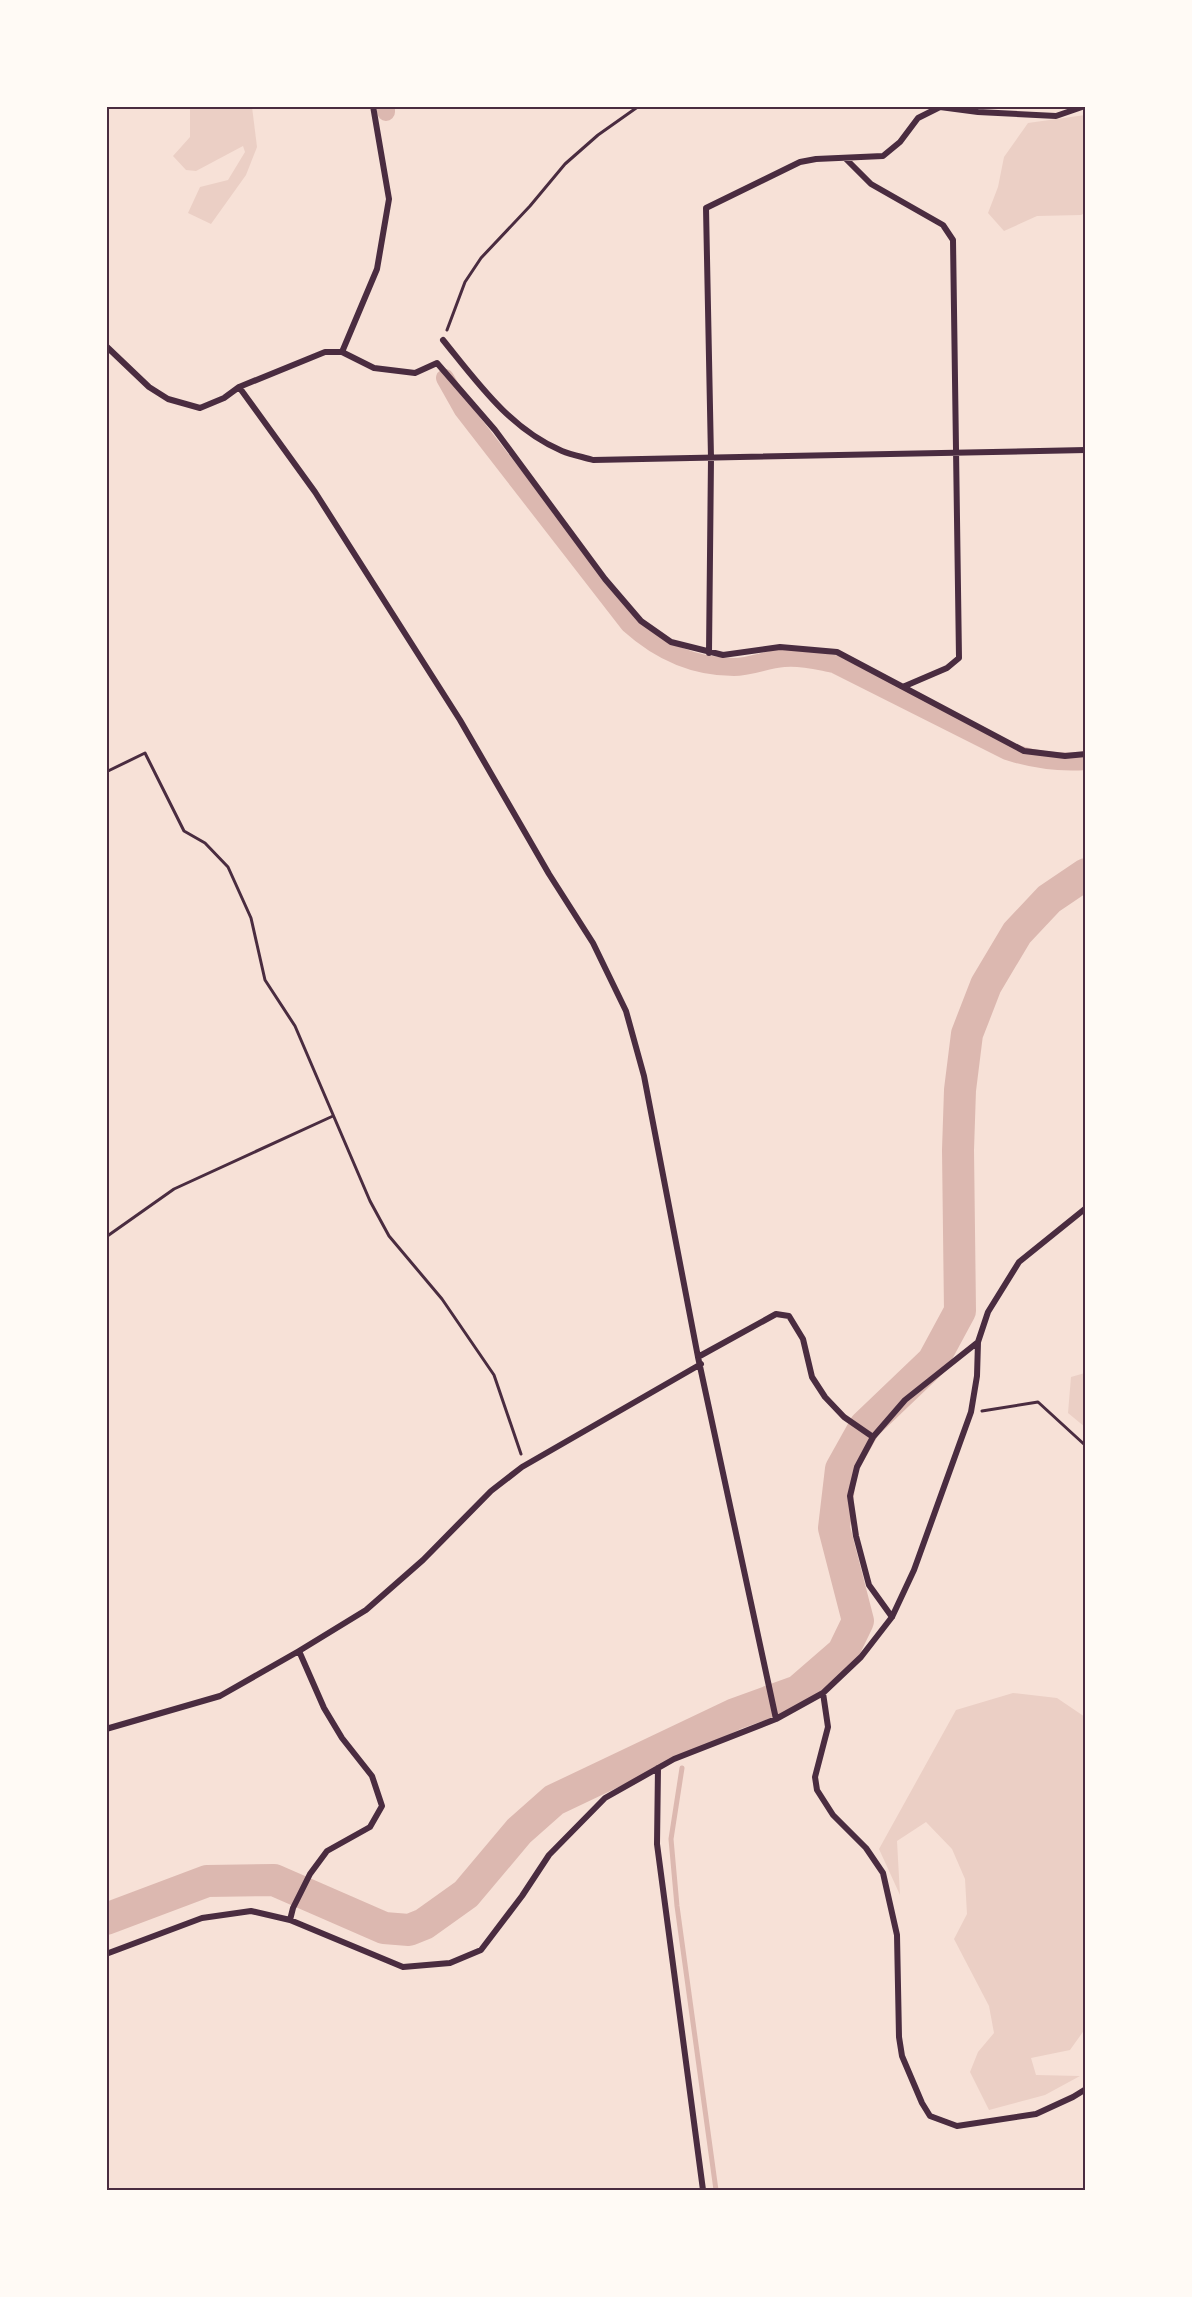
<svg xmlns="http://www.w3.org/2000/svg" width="1192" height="2297" font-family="Ubuntu,sans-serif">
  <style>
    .green { fill: #ebcfc5 }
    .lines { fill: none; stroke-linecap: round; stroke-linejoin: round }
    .stream { stroke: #dcb8b0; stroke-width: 5 }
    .canal { stroke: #dcb8b0; stroke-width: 18 }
    .river { stroke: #dcb8b0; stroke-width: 32 }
    .path { stroke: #4a2c40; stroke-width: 3 }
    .minor { stroke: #4a2c40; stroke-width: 6 }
    .neatline { fill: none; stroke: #4a2c40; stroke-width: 2 }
  </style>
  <rect width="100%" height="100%" fill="#f7e1d7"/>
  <path class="green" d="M185,107h67l5,40 -11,28 -35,49 -23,-11 12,-26 28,-7 17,-28 -2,-6 -47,25 -10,-1 -13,-14 17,-19v-28z
    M1085,115v98l-4,2 -44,1 -33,15 -16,-18 10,-26 6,-30 24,-34z
    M1085,1373h1l-1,54 -17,-14 3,-36z
    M1013,1693l44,5 28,19v312l-15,21 -39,8 5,17 44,1 -35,19 -56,15 -19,-38 8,-20 16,-19 -5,-27 -35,-67 13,-25 -2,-35 -13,-30 -26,-27 -29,19 3,54 -21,-46 77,-139z"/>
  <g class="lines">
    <path class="stream" d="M682,1768l-11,71 6,67 39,284"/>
    <path class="canal" d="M386,106v6
      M445,378l18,32 166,214c30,27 64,43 105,43 17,0 33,-8 50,-9 17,-2 34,3 50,6l173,87c27,9 50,12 79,10"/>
    <path class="river" d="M106,1919l101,-38 67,-1 110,48 25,2 15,-6 42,-30 53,-63 35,-31 181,-86 63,-23 45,-39 15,-31 -24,-93 7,-59 24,-43 68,-65 27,-50 -2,-161 2,-60 7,-56 19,-49 31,-52 32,-34 37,-25"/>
    <path class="path" d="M447,330l18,-48 16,-24 49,-52 35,-42 33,-29 41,-29
      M106,772l39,-19 39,78 21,12 23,24 23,51 14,62 30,46 75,175 19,35 53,63 52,76 27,79
      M106,1237l68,-48 159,-73
      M982,1411l56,-9 48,44"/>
    <path class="minor" d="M845,158l26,26 72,41 10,15 6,418 -12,10 -42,18
      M443,340c34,42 67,89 119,111 10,4 21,6 31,9l493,-10
      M106,346l43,41 19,12 32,9 24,-10 15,-11 86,-35h17l32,16 41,5 22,-10 58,67 110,149 36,42 30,21 52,13 57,-8 57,5 187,99 41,5 21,-2
      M342,352l35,-83 12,-70 -16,-93
      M239,387l76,105 145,228 89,154 44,69 33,68 18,65 54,281 78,362
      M709,653l2,-195 -5,-250 94,-46 16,-3 67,-3 17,-14 18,-24 22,-11 38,5 78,4 29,-10
      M698,1357l78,-43 13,2 14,23 9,38 13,20 19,20 29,20
      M892,1617l-23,-32 -13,-49 -6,-40 7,-29 16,-30 32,-37 73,-58
      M823,1693l5,34 -13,50 2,13 16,25 33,33 17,25 14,62 2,102 3,19 20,47 8,13 27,10 79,-12 37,-17 13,-8
      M106,1729l114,-33 79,-45 67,-41 57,-50 68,-69 31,-24 179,-103
      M658,1768l-1,76 46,346
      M290,1920l3,-12 17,-34 17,-23 43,-24 12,-21 -10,-30 -30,-38 -18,-30 -25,-57
      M106,1954l96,-36 49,-7 39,9 113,47 47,-4 31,-13 41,-54 27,-41 56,-57 69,-39 102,-40 47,-26 38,-36 31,-40 22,-47 57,-158 6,-36 1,-34 10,-30 31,-50 67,-54"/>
  </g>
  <rect width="1192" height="2297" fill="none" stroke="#fffaf5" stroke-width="216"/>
  <rect x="108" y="108" width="976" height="2081" class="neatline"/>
</svg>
